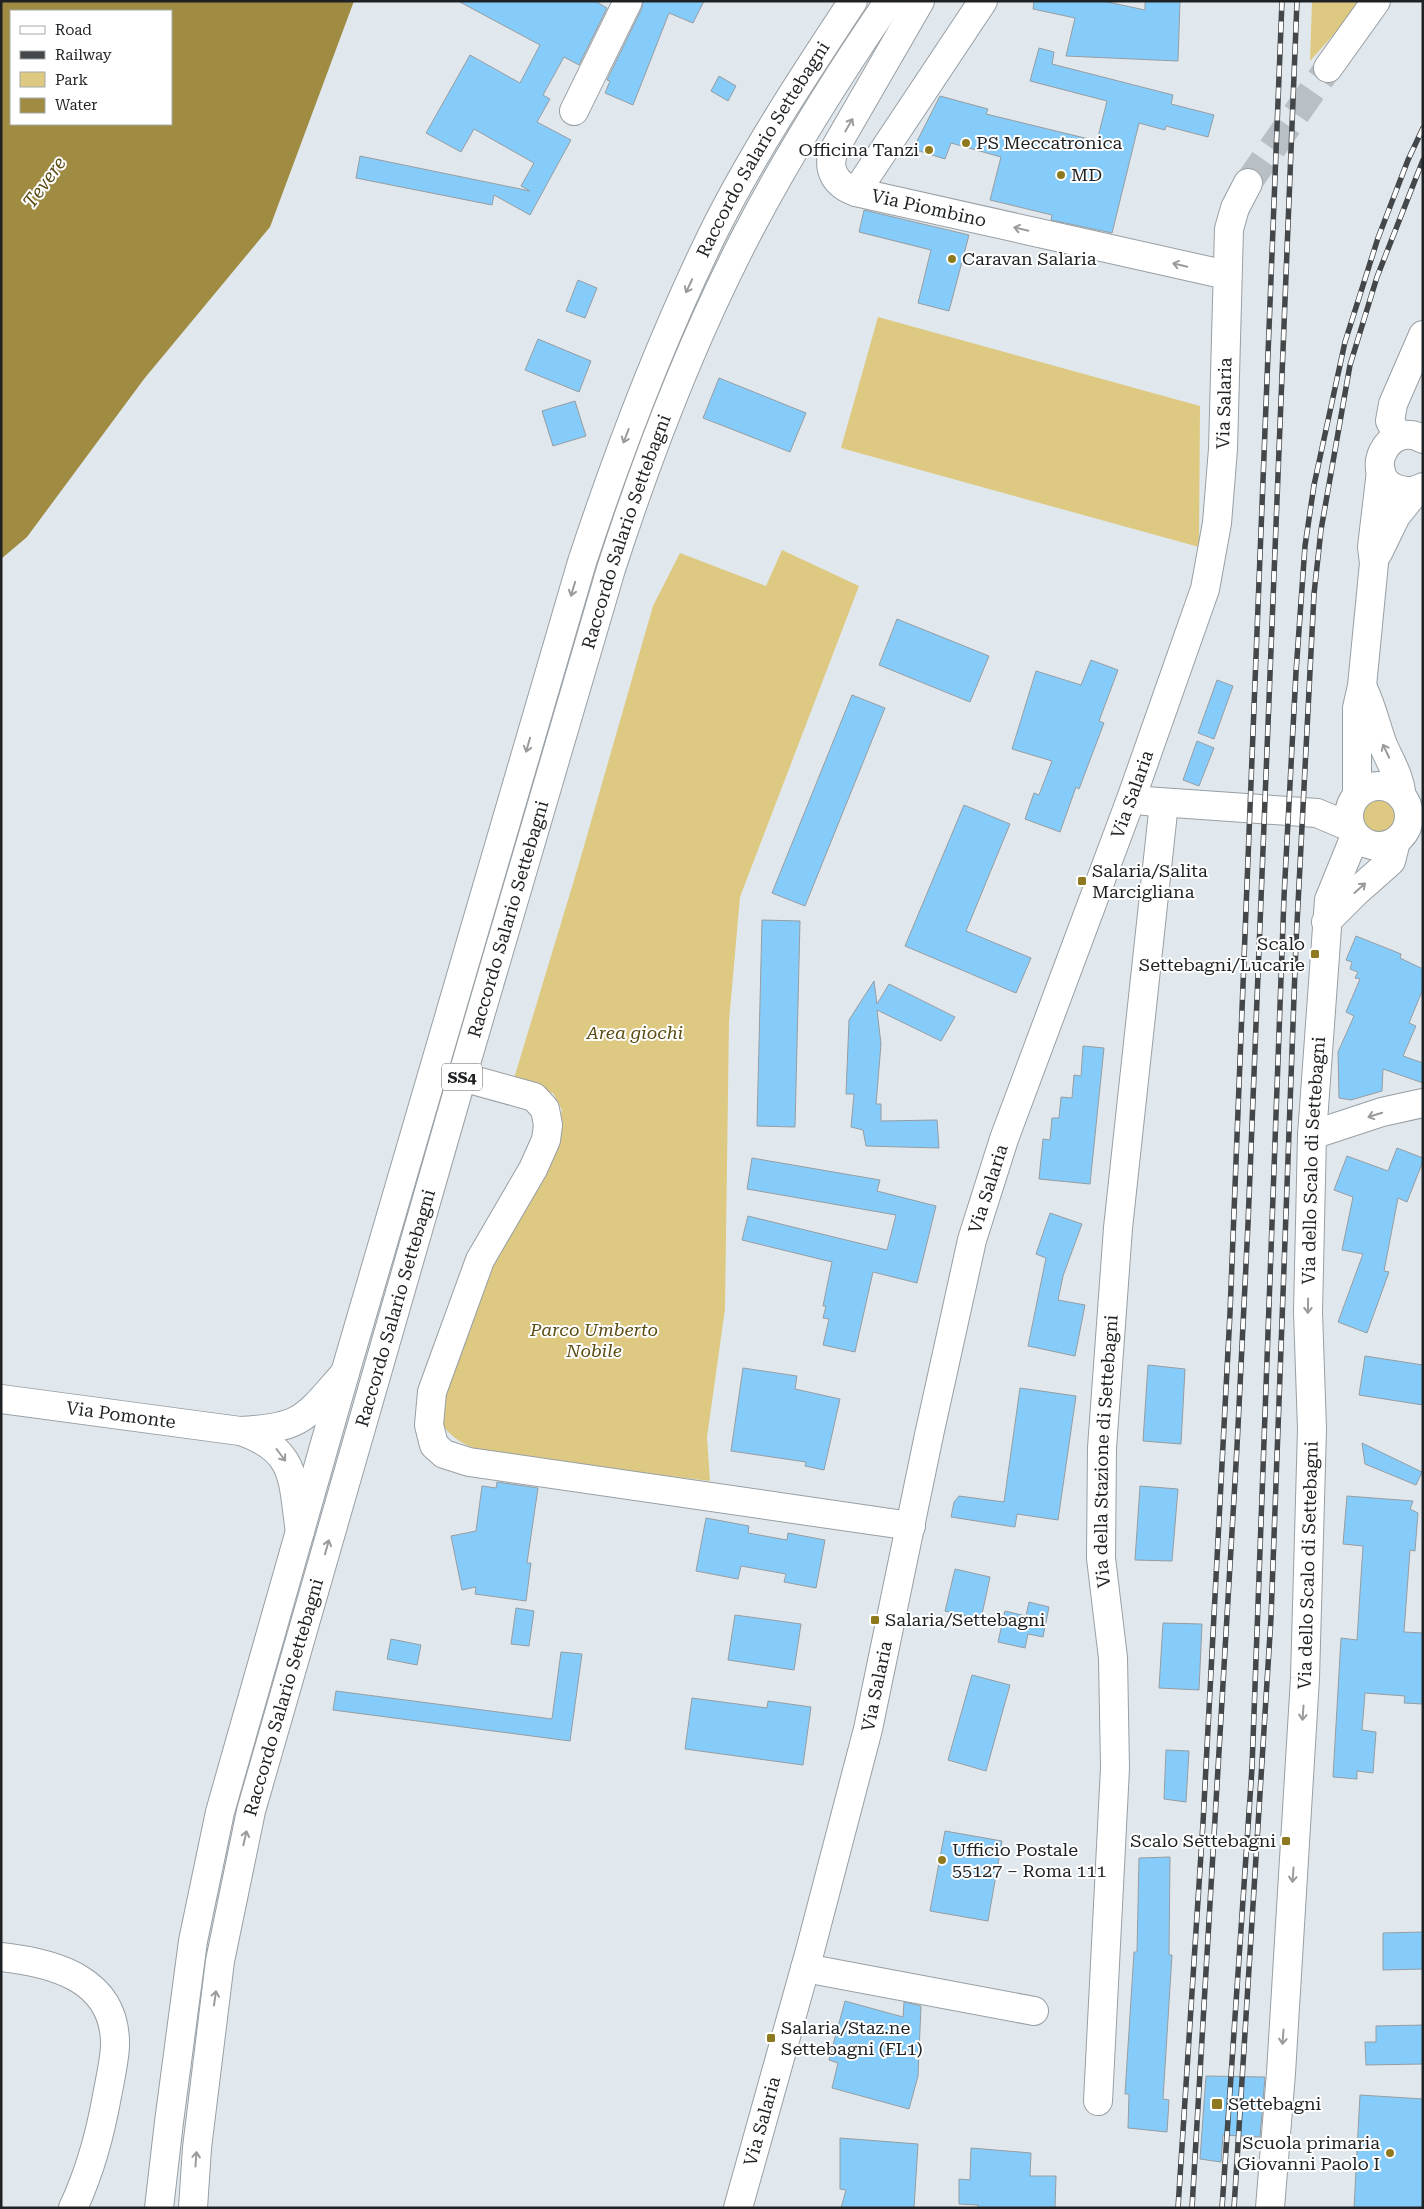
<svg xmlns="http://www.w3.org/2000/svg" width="1424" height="2209" font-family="'Roboto Serif',serif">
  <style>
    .green { fill: #ddc981 }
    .water { fill: #9f8b42; fill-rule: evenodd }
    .building { fill: #86ccfa; stroke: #969da2 }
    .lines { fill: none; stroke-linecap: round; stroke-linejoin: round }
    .minor-tunnel { stroke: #b9c0c5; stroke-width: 28; stroke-dasharray: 28 14; stroke-linecap: butt }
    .minor-casing { stroke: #989fa4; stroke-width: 30 }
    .major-casing { stroke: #989fa4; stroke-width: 30 }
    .minor { stroke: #fff; stroke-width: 28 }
    .major { stroke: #fff; stroke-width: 28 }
    .rail-casing { stroke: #43474a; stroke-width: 5.5 }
    .rail { stroke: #fff; stroke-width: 4; stroke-dasharray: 11; stroke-linecap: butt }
    .oneway { stroke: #9a9c9c }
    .poi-dot { fill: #8f791e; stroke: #fff; stroke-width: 2 }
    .labels { text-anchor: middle; stroke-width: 4; stroke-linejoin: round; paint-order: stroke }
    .shield { fill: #fff; stroke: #626466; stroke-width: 1 }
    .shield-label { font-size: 16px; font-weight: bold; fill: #1f2224 }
    .poi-label { font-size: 18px; fill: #1f2224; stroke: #fff; text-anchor: start }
    .street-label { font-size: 18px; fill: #1f2224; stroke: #fff }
    .park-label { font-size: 18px; font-style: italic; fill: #5b4c13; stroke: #fff }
    .water-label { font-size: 19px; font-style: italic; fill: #594b11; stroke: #fff }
  </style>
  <rect width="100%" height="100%" fill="#e0e8ed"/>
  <path class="green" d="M1312,1h47l-6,12 -43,48z
    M878,317l322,89 -1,141 -358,-99z
    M782,550l77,36 -119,311 -11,124 -4,288 -18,128 3,44 -212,-26c-24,-6 -39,-10 -55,-29l1,-48 45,-113 54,-84 19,-71 -9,-17 -41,-8 66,-218 75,-261 27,-53 86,33z
    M1361 817a18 18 0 1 1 36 0a18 18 0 1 1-36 0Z"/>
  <path class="water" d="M1,1h353l-84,226 -126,152 -117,158 -26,22zM11,11h160v113h-160z"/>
  <path class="building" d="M458,1h137l12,7 -28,57 -15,-8 -21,38 7,4 -13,23 34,18 -41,75 -36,-20 -2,10 -136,-27 4,-22 170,35 -9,-5 13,-23 -60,-34 -13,23 -35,-19 44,-78 50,28 20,-38z
    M643,1h61l-11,22 -24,-10 -36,92 -28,-12 5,-12 -3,-1 35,-72z
    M1034,1h69l42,9v-9h35l-2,60 -112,-5 9,-38 -42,-9z
    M1039,48l15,4 -2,12 121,31 -2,9 43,11 -6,22 -42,-11 -1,4 -26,-7 -27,110 -61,-13 1,-5 -62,-15 11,-43 -50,-14 -6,16 -32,-10 27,-53 48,13 -2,5 111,27 10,-40 -77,-20z
    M719,76l17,10 -8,15 -17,-10z
    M864,210l105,25 -20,76 -31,-8 13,-53 -72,-18z
    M578,280l19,8 -12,30 -19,-7z
    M538,339l53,22 -12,31 -54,-22z
    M719,378l87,35 -16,39 -87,-34z
    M575,401l11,35 -33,10 -11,-35z
    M897,619l92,37 -19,46 -91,-37z
    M1091,660l27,10 -19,51 5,2 -25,66 -3,-2 -16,45 -35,-13 9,-26 5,2 13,-34 -40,-12 24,-78 45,14z
    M1217,680l16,6 -19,53 -16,-6z
    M852,695l33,13 -80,198 -33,-13z
    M1197,741l17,7 -15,38 -16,-6z
    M964,805l46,19 -44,107 65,27 -15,35 -111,-47z
    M762,920l38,1 -5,206 -38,-1z
    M1356,936l45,18 -1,4 23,11v20l-14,34 7,3 -13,30 20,7v20l-40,-14 -1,22 -31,9 -12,-2 -1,-46 16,-36 -8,-4 14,-33 -5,-1 3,-6 -8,-3 2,-7 -6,-2z
    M874,981l3,23 12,-20 66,33 -14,24 -64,-31 4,34 -5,60h5v17l56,-1 2,28 -73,-2 -3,-16 -12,-3 3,-33h-8l3,-74z
    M1083,1046l21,2 -14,136 -51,-5 4,-40 7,1 2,-22h7l2,-21 11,1 2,-23 7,1z
    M1397,1148l26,10v3l-16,41 -9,-4 -14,73 5,1 -22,61 -29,-11 25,-68 -21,-4 11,-53 -19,-7 13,-34 41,15z
    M752,1158l128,22 -3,11 59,15 -19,77 -44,-11 -18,80 -32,-7 6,-26 -6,-1 3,-12h-3l9,-44 -90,-22 6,-24 139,34 9,-35 -149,-26z
    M1050,1213l32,11 -19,52 -5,24 27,5 -10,51 -47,-10 18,-88 -10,-4z
    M1365,1356l58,9v40l-64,-10z
    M1148,1365l37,4 -4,75 -38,-3z
    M743,1368l54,8 -2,13 45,10 -16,71 -19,-4 1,-4 -75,-11z
    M1020,1388l56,8 -18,124 -41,-6 -2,13 -64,-10 3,-15 5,-6 45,6z
    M1362,1443l60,29 -6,13 -51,-21z
    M497,1482l41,6 -11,75h4l-5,38 -51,-7 1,-7 -14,3 -11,-54 25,-5 6,-45 14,2z
    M1140,1486l38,3 -6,72 -37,-1z
    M1347,1496l66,5 -3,8 8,4 -3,38 -5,-1 -6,82 19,1v71l-19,-1 1,-7 -40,-3 -3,37 14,2 -3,41 -16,-2v8l-24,-2 8,-139 16,2 6,-94 -20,-2z
    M706,1518l43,8 -1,7 39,7 1,-7 37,7 -9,48 -32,-6 2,-8 -45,-8 -3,13 -42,-8z
    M955,1569l35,8 -9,42 -36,-8z
    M1029,1602l20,5 -6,30 -15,-3 -3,14 -27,-6 7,-31 21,5z
    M516,1608l18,3 -5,35 -18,-2z
    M735,1615l66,9 -7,46 -66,-10z
    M1163,1623l39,1 -3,66 -40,-2z
    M391,1639l30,6 -4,20 -30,-6z
    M561,1652l21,2 -12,87 -237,-31 3,-19 216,28z
    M972,1675l38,10 -24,86 -38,-11z
    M692,1698l75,10 1,-7 43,6 -8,58 -118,-16z
    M1166,1750l23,1 -3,51 -22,-3z
    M945,1831l57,10 -14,80 -58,-10z
    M1170,1857l-1,98h3l-9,144 6,1 -2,32 -39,-4 1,-34h-4l9,-142h3l2,-94z
    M1423,1932v37l-40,1v-37z
    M845,2001l58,16 1,-15 17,4 -3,70 -9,33 -77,-21 6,-25 -9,-3z
    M1423,2025v39l-57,1 -1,-23h11v-16z
    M1206,2076l59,1 -5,60 -37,-2 -2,27 -21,-3z
    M1360,2095l63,4v109h-69z
    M840,2138l78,6 -4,64h-73l5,-18 -6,-1z
    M971,2148l60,5 -1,23h26l-1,32h-77v-3l-19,-1v-25l11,1z"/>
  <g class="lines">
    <path class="minor-tunnel" d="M1248,183l80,-115"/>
    <defs>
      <g id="minor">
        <path id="s1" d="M920,1l-86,149c-8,20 2,35 22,42l371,83"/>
        <path d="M1328,68l48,-67"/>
        <path d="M574,111l54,-110"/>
        <path d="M856,192l127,-191"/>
        <path d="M1398,436l-8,-15 3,-17 30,-69"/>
        <path d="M1423,439c-36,-20 -62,37 -26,50 10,3 17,3 26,-2"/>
        <path d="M1378,553l18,-37 20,-25"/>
        <path d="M1363,688c9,19 13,38 20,57 8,18 17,32 19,52"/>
        <circle cx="1379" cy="816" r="30"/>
        <path d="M1357,795v-87l5,-22 12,-123 -2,-16 9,-76"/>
        <path d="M1145,801l172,12 33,14"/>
        <path d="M1326,922l30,-30 35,-31 5,-20"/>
        <path d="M462,1077l72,20 11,12 3,16 -2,15 -13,29 -53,91 -48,132 -3,33 5,20 10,9 25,8 442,64"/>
        <path d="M1312,1135l70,-23 41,-9"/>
        <path id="s2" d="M1,1399l239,32c63,-3 65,-13 105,-58"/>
        <path d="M241,1431c57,20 51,49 59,101"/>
        <path d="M1,1957c55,6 116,23 114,90 -1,16 -5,33 -8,49 -7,39 -17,76 -34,112"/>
        <path d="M805,1968l229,43"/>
        <path id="s3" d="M1098,2101l17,-333 -2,-110 -12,-100 1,-110 16,-220 46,-425"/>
        <path id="s4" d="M738,2208l73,-261 57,-218 61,-294 43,-195 32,-101 127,-340 74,-210 12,-66 6,-74 6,-220 6,-21 13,-25"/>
        <path id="s5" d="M1270,2208l11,-135 24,-395 7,-249 -4,-117 4,-177 17,-235 26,-64"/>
      </g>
      <g id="major">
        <path id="s6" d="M159,2208l10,-86 24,-181 27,-129 125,-439 237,-811c37,-112 79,-222 130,-327 40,-81 91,-158 141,-234"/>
        <path id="s7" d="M193,2208l4,-60 23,-187 31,-150 211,-734 149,-508c37,-114 80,-227 135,-333 42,-81 91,-159 143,-235"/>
      </g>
    </defs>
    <use href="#minor" class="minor-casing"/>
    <use href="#major" class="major-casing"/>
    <use href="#minor" class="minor"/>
    <use href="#major" class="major"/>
    <defs>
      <path id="rail" d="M1178,2208l25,-385 27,-510 52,-1312
        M1192,2208l45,-761 11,-223 49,-1223
        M1222,2208l30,-440 32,-871 12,-225 9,-126 9,-61 31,-143 33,-104 30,-78 15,-32
        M1234,2208l37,-590 25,-675 18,-349 7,-64 29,-165 27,-88 46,-117"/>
    </defs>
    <use href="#rail" class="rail-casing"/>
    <use href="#rail" class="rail"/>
  </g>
  <defs><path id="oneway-shaft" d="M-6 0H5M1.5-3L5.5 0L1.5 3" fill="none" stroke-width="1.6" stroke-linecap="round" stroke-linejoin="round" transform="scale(1.25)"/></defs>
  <g class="oneway">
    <use href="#oneway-shaft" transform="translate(849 125) rotate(-60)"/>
    <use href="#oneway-shaft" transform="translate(1021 229) rotate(-167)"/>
    <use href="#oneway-shaft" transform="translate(1180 265) rotate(-167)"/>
    <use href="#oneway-shaft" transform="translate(689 286) rotate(115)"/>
    <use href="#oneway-shaft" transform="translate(626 436) rotate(111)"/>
    <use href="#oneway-shaft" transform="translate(573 589) rotate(107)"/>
    <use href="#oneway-shaft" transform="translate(528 745) rotate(106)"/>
    <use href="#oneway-shaft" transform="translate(1386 751) rotate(-115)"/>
    <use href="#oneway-shaft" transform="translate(1360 888) rotate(-42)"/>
    <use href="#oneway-shaft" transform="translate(1375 1115) rotate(163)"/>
    <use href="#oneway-shaft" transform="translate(1308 1306) rotate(91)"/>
    <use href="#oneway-shaft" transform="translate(281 1455) rotate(53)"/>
    <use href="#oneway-shaft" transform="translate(327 1547) rotate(-74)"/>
    <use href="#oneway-shaft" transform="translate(1303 1713) rotate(94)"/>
    <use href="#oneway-shaft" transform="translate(245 1838) rotate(-77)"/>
    <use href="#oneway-shaft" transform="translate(1293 1875) rotate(94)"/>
    <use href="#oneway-shaft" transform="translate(215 1998) rotate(-82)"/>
    <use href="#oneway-shaft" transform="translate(1283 2037) rotate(94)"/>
    <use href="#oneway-shaft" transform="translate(196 2159) rotate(-86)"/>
  </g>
  <g class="poi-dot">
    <circle cx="966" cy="143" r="5"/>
    <circle cx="929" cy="150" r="5"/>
    <circle cx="1061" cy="175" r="5"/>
    <circle cx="952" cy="259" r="5"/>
    <rect x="1077" y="876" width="10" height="10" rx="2.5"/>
    <rect x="1310" y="949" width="10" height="10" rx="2.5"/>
    <rect x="870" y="1615" width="10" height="10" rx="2.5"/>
    <rect x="1281" y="1836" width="10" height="10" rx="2.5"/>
    <circle cx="942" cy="1860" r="5"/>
    <rect x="766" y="2033" width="10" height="10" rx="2.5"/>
    <rect x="1211" y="2098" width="12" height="12" rx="2.5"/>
    <circle cx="1390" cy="2153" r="5"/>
  </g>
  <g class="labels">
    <rect class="shield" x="442" y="1063.5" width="40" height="27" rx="4"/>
    <g class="shield-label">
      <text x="462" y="1083">SS4</text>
    </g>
    <g class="poi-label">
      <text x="976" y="149">PS Meccatronica</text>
      <text x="919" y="156" text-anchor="end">Officina Tanzi</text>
      <text x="1071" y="181">MD</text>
      <text x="962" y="265">Caravan Salaria</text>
      <text x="1092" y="877">Salaria/Salita<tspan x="1092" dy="21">Marcigliana</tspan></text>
      <text x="1305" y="950" text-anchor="end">Scalo<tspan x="1305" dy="21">Settebagni/Lucarie</tspan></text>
      <text x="885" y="1626">Salaria/Settebagni</text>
      <text x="1276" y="1847" text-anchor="end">Scalo Settebagni</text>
      <text x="952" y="1856">Ufficio Postale<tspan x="952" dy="21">55127 – Roma 111</tspan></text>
      <text x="781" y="2034">Salaria/Staz.ne<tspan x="781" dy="21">Settebagni (FL1)</tspan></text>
      <text x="1228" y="2110">Settebagni</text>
      <text x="1380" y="2149" text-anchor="end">Scuola primaria<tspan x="1380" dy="21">Giovanni Paolo I</tspan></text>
    </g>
    <g class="street-label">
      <text dy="6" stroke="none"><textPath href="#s6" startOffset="2154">Raccordo Salario Settebagni</textPath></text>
      <text dy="6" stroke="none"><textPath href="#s1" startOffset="301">Via Piombino</textPath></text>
      <text dy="6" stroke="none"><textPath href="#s4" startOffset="1875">Via Salaria</textPath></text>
      <text dy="6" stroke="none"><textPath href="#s7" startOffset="1735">Raccordo Salario Settebagni</textPath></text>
      <text dy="6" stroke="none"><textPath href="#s4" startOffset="1470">Via Salaria</textPath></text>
      <text dy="6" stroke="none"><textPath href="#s7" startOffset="1330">Raccordo Salario Settebagni</textPath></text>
      <text dy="6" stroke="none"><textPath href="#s5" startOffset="1049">Via dello Scalo di Settebagni</textPath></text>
      <text dy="6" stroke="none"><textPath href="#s4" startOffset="1050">Via Salaria</textPath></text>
      <text dy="6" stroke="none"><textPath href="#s7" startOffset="925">Raccordo Salario Settebagni</textPath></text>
      <text dy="6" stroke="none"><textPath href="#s2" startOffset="121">Via Pomonte</textPath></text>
      <text dy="6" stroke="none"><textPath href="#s3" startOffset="651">Via della Stazione di Settebagni</textPath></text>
      <text dy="6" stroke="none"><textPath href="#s5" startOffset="644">Via dello Scalo di Settebagni</textPath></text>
      <text dy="6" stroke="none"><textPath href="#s4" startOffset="540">Via Salaria</textPath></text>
      <text dy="6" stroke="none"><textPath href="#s7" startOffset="520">Raccordo Salario Settebagni</textPath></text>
      <text dy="6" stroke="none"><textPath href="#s4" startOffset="90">Via Salaria</textPath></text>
    </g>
    <g class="park-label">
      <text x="635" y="1039">Area giochi</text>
      <text x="594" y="1336">Parco Umberto<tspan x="594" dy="21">Nobile</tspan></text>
    </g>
    <g class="water-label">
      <text transform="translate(44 182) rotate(-54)" y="7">Tevere</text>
    </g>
  </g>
  <rect width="1424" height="2209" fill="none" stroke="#1f2224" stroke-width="5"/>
  <rect x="10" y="10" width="162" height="115" fill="#ffffff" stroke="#a5a7a7"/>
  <rect x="20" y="26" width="25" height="8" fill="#ffffff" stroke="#a5a7a7"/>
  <text x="55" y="35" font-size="15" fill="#1f2224">Road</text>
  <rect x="20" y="51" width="25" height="8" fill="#43474a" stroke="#a5a7a7"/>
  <text x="55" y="60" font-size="15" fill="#1f2224">Railway</text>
  <rect x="20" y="72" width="25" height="15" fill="#ddc981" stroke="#a5a7a7"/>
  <text x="55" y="85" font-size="15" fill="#1f2224">Park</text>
  <rect x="20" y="98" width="25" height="15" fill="#9f8b42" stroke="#a5a7a7"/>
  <text x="55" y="110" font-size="15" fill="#1f2224">Water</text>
</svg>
